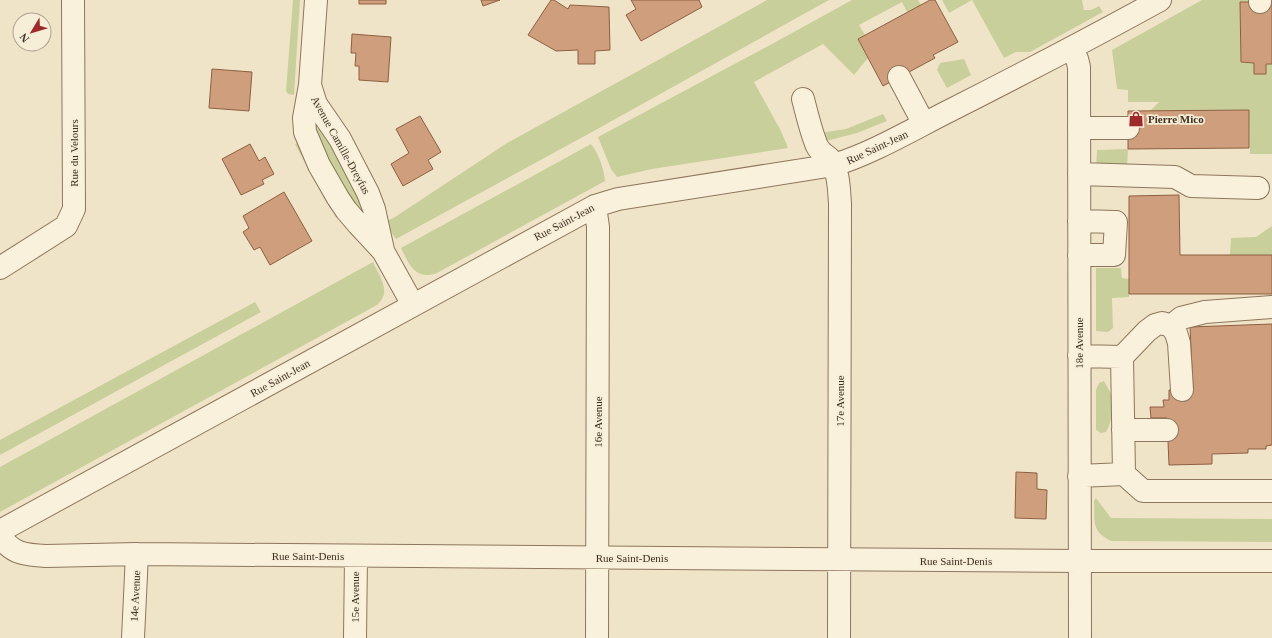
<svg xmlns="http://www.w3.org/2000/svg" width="1272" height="638" font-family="Georgia,serif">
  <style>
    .green { fill: #c9cf9b }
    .building { fill: #cf9f7d; stroke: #8d5f41 }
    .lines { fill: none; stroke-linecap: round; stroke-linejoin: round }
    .minor-casing { stroke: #8d765c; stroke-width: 24 }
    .minor { stroke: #faf1dc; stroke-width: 22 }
    .labels { text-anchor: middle; stroke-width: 3.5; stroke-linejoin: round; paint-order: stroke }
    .poi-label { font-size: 11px; font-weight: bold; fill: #3d2e20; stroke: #f7eed8; text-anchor: start }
    .street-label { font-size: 11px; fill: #3d2e20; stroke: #f7eed8 }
  </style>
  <rect width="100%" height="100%" fill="#f0e4c8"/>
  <path class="green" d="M293,0h7l-6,95 -6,-1 -2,-3z
    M767,0h62l-237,132 -196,107 -7,-10 -2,-8 8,-4 112,-74z
    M852,0h66l3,5 -14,7 -5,-10 -43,23 6,10 -7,4 10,19 -14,17 -31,-31 -69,38 27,49 7,17 -136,21 -35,8 -6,-8 -13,-32 174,-93z
    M942,0h140l2,10h7l8,-4 4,6 -73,40h-14l-12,6 -32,-58 -23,13z
    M1202,0h51v2h-13l1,60 13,1v11h12v-10h6v90h-22l-1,-44 -99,1 9,-9h-31v-12l-11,-1 -5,-39z
    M964,59l7,16 -24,13 -10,-18 3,-7z
    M883,114l4,7 -30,12 -35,9 -2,-9 26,-4z
    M320,127l16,23 31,64 -5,4 -18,-25 -29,-63z
    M299,142l33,60 -5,2 -32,-60z
    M591,144c8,10 13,25 14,37l-168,92c-22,8 -28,-9 -36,-25z
    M1128,149l-1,20 -31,1 1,-20z
    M1272,226v29h-42l1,-17 25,-1z
    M373,262c7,15 19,30 4,43l-377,207v-45z
    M1096,268h25l1,10 7,1v18l-17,1 1,30 -5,4 -12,-1z
    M255,302l6,10 -261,143v-15z
    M1104,381c2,4 4,7 6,11 5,11 2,30 -4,40l-5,1 -5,-3v-40l3,-7z
    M1096,498l15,20 161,1v23l-161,-1c-20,-10 -16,-19 -17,-40z"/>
  <path class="building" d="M359,0h27v4h-27z
    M481,0h19l-17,6z
    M551,0h3l14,9 2,-4 39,2 1,43 -15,1v13h-17v-14l-22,1 -28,-16z
    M631,0h68l3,7 -61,34 -15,-26 10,-6z
    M930,0h5l23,42 -25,13 2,3 -52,28 -25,-47z
    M1240,2h32v62h-6v10h-12v-11l-13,-1z
    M352,34l39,3 -3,45 -29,-2v-14h-4l1,-13h-5z
    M212,69l40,3 -3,39 -40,-3z
    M1249,110v38l-121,1v-38z
    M420,116l21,36 -13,8 5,9 -30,17 -12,-22 18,-11 -13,-24z
    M250,144l9,17 6,-4 9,17 -12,6 2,4 -23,11 -19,-36z
    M284,192l28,49 -42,24 -10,-18 -6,3 -11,-18 6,-4 -6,-12z
    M1179,195l1,60h92v39h-143v-98z
    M1272,324v121l-6,1v3h-18v4l-36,1v10l-43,1 -2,-47h-16l-1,-11h14l-1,-7h6v-10h24l-3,-63z
    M1016,472l21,1v16l10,1 -1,29 -31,-1z"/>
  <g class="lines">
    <defs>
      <path id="minor" d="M316,0l-6,85 -6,33 1,14 14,33 19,33 8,12 12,14 25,27 30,54
        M1260,0v2
        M1071,49l6,10 2,8 1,571
        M899,77l25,47
        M310,85l6,19 24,35 28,54 6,16 9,41
        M803,99c4,15 8,33 14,47 4,8 8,8 13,13 9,10 9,32 10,45l-1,434
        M1079,128h49
        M1079,174l96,3 16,9 67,2
        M595,206l3,21 -1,411
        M1079,255h35l2,-33 -37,-1
        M0,268l66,-42 8,-17 -1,-209
        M1171,326l10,-8 24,-6 67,-5
        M1079,356l43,1 2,117 -45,2
        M1122,357l25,-26 8,-6 7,-2 9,3 5,7 3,10 3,47
        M1123,430h44
        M1124,474l19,17h129
        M0,531l595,-325 23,-7 216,-34c41,-13 79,-36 117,-55 71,-36 140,-72 209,-110
        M0,535c11,19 26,20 46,21l91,-2 943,7h192
        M133,638l4,-84
        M355,638l1,-82"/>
    </defs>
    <use href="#minor" class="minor-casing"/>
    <use href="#minor" class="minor"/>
  </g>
  <defs>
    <symbol id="shop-bare" viewBox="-9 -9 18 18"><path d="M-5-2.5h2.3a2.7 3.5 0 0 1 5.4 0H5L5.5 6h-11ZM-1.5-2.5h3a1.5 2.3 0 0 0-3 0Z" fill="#9e2a2b" stroke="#f7eed8" stroke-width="2.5" paint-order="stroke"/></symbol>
  </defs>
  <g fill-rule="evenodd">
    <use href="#shop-bare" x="1125" y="108" width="22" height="22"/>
  </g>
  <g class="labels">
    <g class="poi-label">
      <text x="1148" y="123">Pierre Mico</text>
    </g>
    <g class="street-label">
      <text transform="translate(341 145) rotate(61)" y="4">Avenue Camille-Dreyfus</text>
      <text transform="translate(877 147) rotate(-25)" y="4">Rue Saint-Jean</text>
      <text transform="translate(74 153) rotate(-90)" y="4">Rue du Velours</text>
      <text transform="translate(564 222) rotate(-28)" y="4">Rue Saint-Jean</text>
      <text transform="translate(1079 343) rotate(-90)" y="4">18e Avenue</text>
      <text transform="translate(280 378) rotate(-29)" y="4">Rue Saint-Jean</text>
      <text transform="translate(840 401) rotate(-90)" y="4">17e Avenue</text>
      <text transform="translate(598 422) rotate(-90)" y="4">16e Avenue</text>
      <text x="308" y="560">Rue Saint-Denis</text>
      <text x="632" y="562">Rue Saint-Denis</text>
      <text x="956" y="565">Rue Saint-Denis</text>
      <text transform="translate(135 596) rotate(-87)" y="4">14e Avenue</text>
      <text transform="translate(355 597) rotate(-90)" y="4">15e Avenue</text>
    </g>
  </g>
  <g transform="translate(32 32) rotate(232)"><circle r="19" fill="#f7eed8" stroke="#ada18e"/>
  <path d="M0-3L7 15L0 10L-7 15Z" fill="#9e2a2b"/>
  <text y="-6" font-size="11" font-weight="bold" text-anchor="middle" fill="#3d2e20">N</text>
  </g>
</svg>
